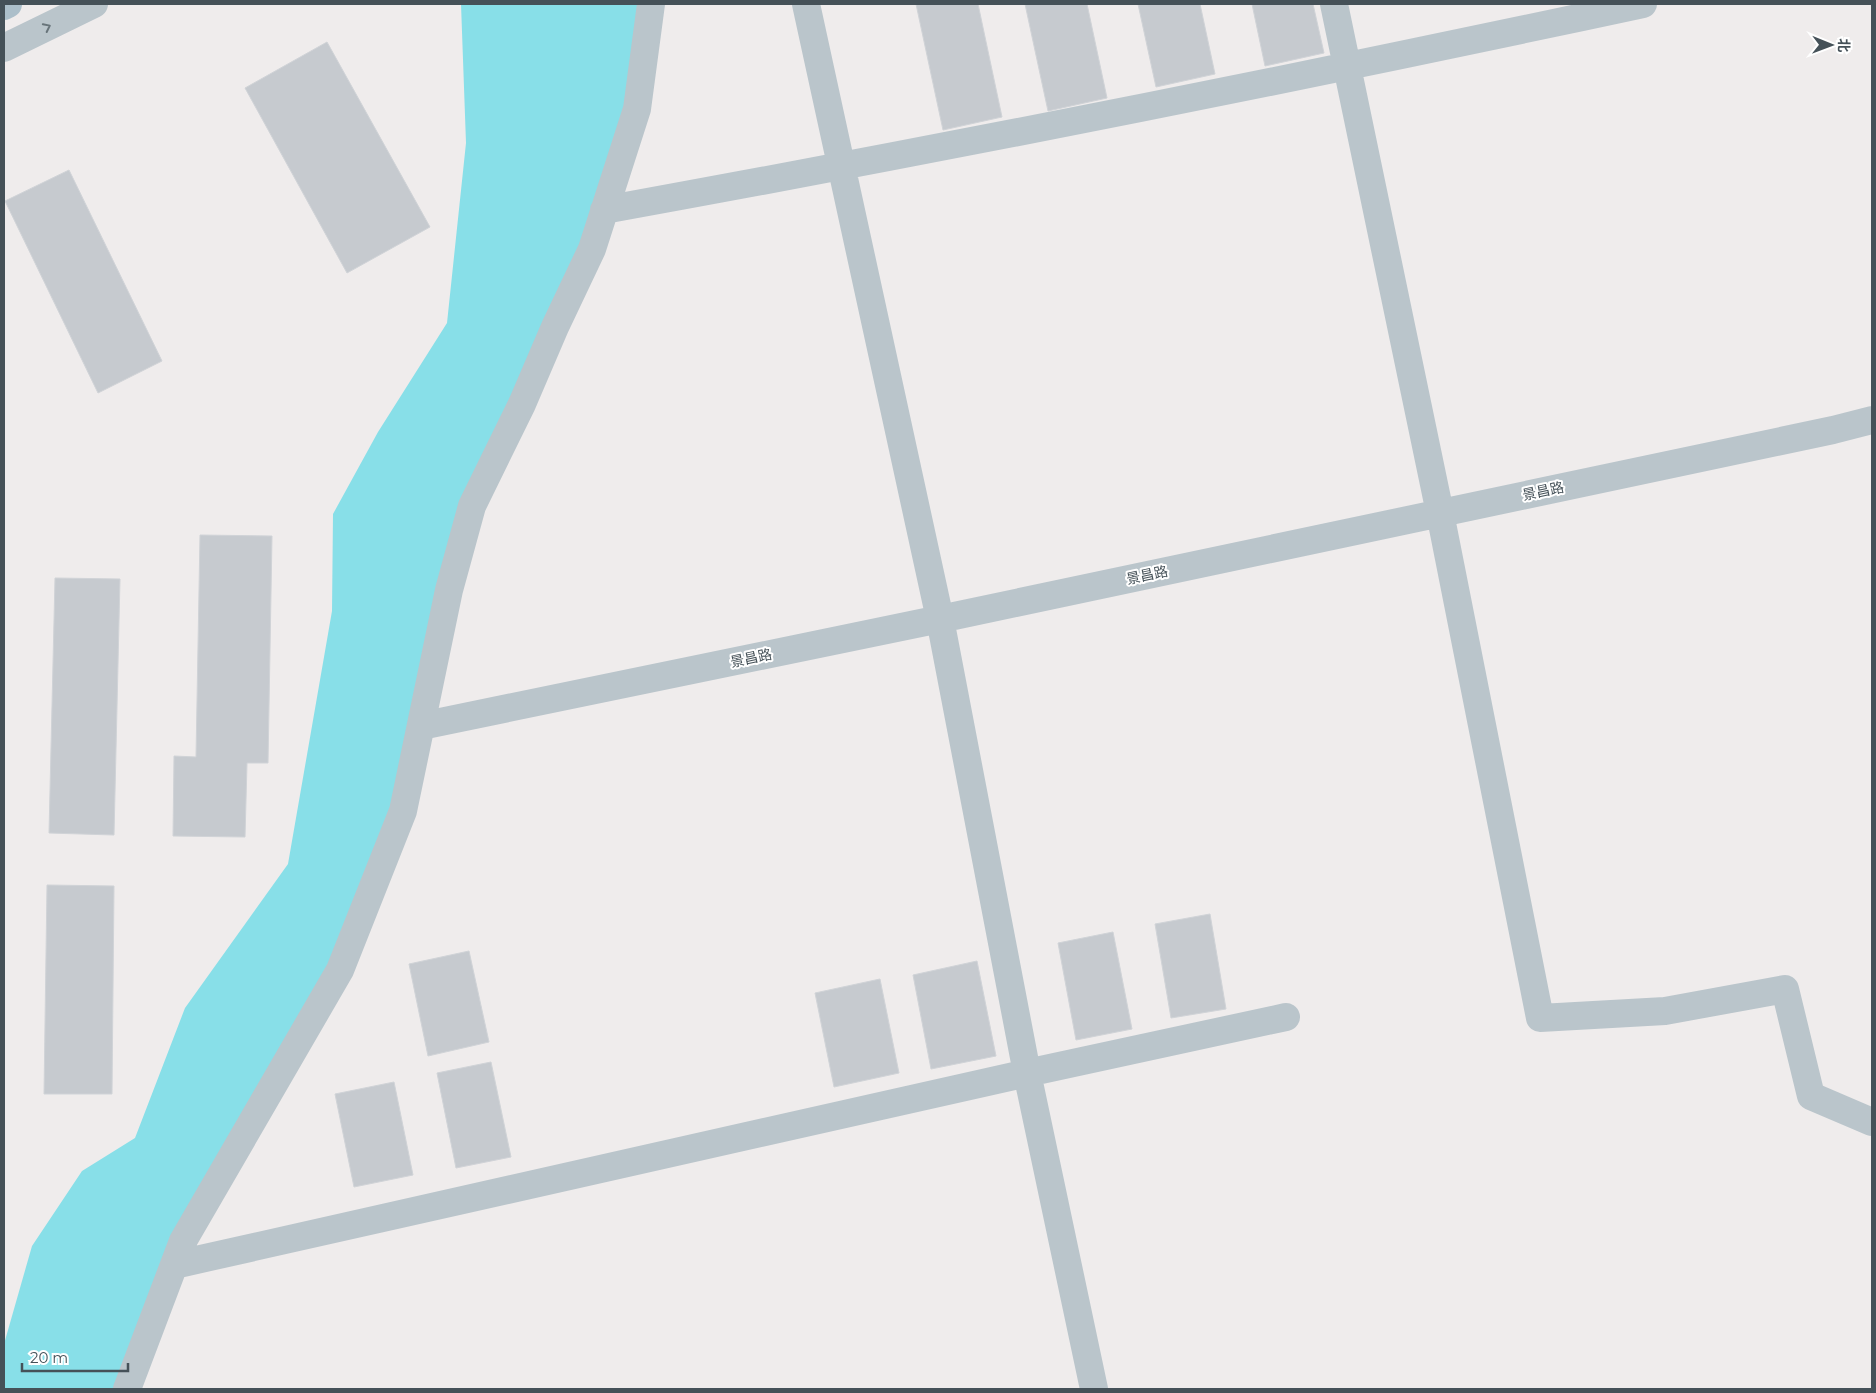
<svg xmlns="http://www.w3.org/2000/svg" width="1876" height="1393" font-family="Montserrat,'Noto Sans SC',sans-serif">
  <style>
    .water { fill: #88dfe8 }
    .building { fill: #c6cacf; stroke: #d0d3d7 }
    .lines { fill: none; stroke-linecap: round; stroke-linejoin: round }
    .minor { stroke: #bac5cb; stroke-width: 28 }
    .primary { stroke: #acbfca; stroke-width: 28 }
    .oneway { stroke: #68747a }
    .labels { text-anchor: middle; stroke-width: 4; stroke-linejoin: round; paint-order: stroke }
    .street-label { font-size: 14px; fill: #455158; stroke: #fff }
  </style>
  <rect width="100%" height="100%" fill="#efecec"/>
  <path class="water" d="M461,4h190l-14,105 -165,397 -69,305 -63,159 -157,271 -56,148h-123v-45l28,-98 50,-75 53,-33 50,-130 103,-144 44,-253 1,-97 45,-82 69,-109 19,-180z"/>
  <path class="building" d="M916,4h62l24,113 -59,13z
    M1025,4h62l20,94 -59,13z
    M1138,4h62l15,70 -59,13z
    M1252,4h61l11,49 -59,13z
    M327,42l103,185 -83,46 -102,-185z
    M69,170l93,191 -64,32 -93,-192z
    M200,535l72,1 -4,227h-21l-2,74 -72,-1 1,-80 22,1z
    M55,578l65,1 -6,256 -65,-2z
    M47,885l67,1 -2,208h-68z
    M1210,914l16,95 -55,9 -16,-94z
    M1113,932l19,97 -56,11 -18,-97z
    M469,951l20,91 -61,14 -19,-92z
    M977,961l19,95 -65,13 -18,-94z
    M880,979l19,94 -65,14 -19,-94z
    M491,1062l20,95 -55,11 -19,-95z
    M394,1082l19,93 -59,12 -19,-93z"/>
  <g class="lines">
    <path class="minor" d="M806,4l134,615 87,454 67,316
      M1334,4l106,509 100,505 125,-7 120,-22 26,107 61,26
      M4,48l90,-44
      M604,210c348,-63 694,-132 1039,-206
      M421,726l519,-107 893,-189 39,-10
      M174,1265l853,-192 259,-56
      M127,1389l56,-148 157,-271 63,-159 46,-221 23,-84 50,-102 33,-77 37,-78 45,-140 14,-105"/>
    <path class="primary" d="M4,6l4,-2"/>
  </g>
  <defs><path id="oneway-chevron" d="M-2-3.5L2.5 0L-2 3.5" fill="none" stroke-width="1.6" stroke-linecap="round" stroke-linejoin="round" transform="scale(1.25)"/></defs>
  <use class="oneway" href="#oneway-chevron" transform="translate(47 27) rotate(-26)"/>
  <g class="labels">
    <g class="street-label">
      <text transform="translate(1543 491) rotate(-12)" y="5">景昌路</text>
      <text transform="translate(1147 575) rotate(-12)" y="5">景昌路</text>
      <text transform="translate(751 658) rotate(-12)" y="5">景昌路</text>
    </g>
  </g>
  <rect width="1876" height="1393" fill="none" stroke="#455158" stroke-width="10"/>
  <g transform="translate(1831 45) rotate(91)" stroke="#ffffff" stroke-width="4" paint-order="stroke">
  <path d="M0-4L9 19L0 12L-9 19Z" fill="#455158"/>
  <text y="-8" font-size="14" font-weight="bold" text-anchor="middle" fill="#455158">北</text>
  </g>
  <path d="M22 1363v8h106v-8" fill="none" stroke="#455158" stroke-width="2.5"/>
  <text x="30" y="1363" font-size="15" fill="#455158" stroke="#ffffff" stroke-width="4" paint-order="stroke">20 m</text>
</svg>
